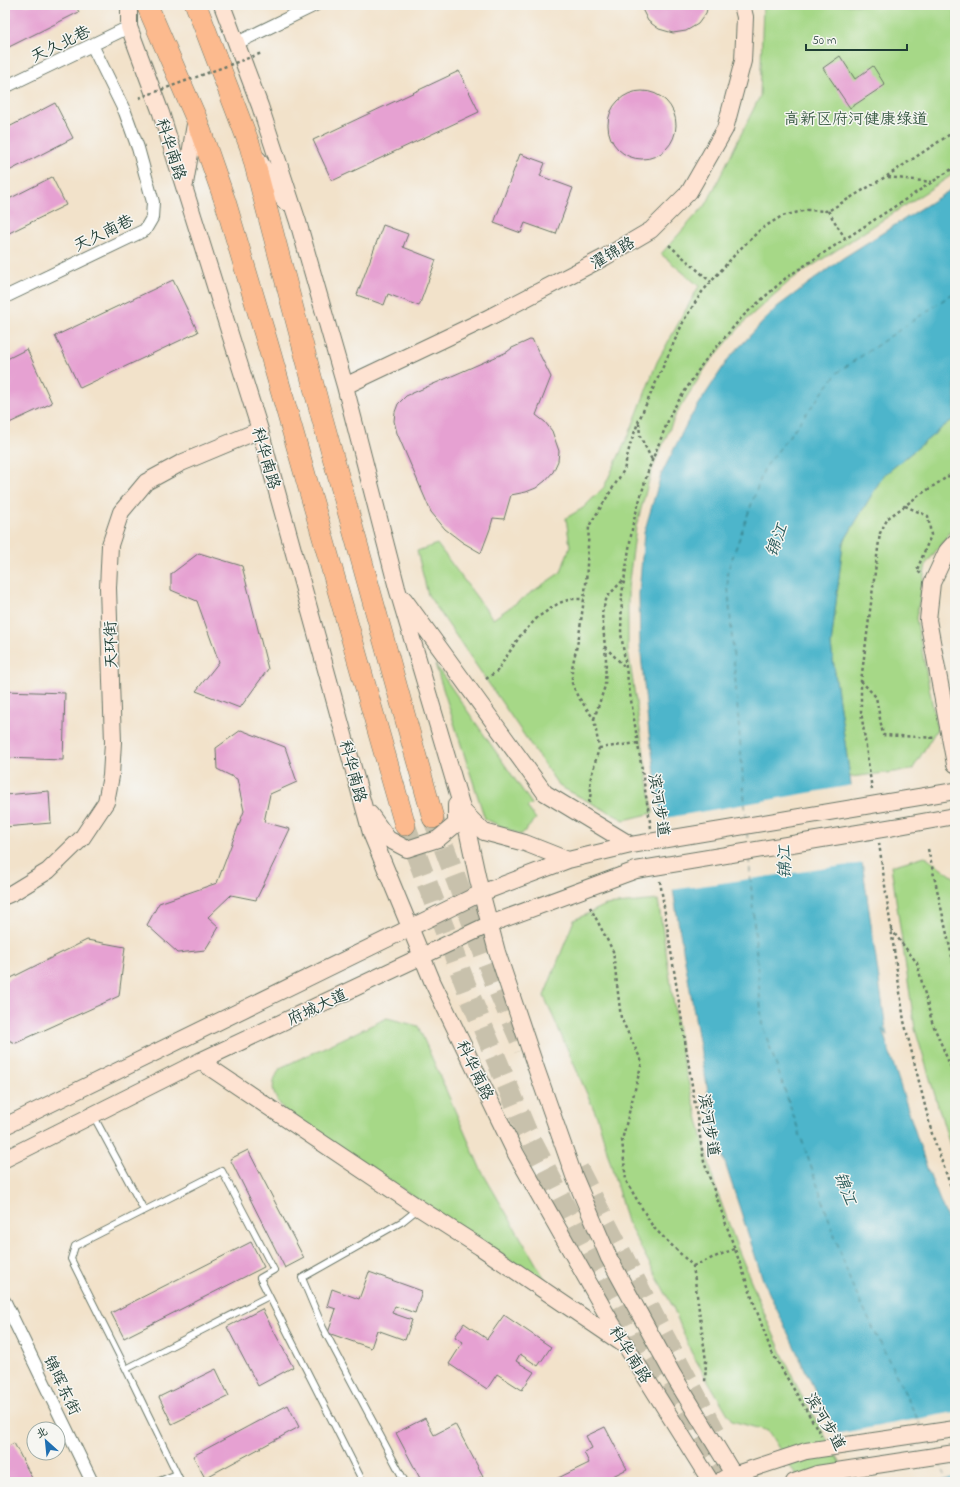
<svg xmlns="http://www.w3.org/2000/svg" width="960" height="1487" font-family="'Indie Flower','LXGW WenKai TC',sans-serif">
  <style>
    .green { fill: #a6d887; stroke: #628a5e }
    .water { fill: #4db5cb; stroke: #367980 }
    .pier { fill: #f2e2ca }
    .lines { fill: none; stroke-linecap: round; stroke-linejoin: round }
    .ferry { stroke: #2a5b5a; stroke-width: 1; stroke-dasharray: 5 4; stroke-linecap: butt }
    .building { fill: #e6a1d2 }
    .highway-tunnel { stroke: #c8c1ac; stroke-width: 21; stroke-dasharray: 21 10; stroke-linecap: butt }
    .lane-casing { stroke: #697768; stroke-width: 8 }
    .street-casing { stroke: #697768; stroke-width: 14 }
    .secondary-casing { stroke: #697768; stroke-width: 18 }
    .highway-casing { stroke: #697768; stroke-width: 22 }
    .path { stroke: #697768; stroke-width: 2.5; stroke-dasharray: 3 3; stroke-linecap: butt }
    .lane { stroke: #fff; stroke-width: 6 }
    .street { stroke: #fff; stroke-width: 12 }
    .secondary { stroke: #fee3d2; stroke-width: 16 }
    .highway { stroke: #fcba8e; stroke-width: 21 }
    .secondary-bridge-casing { stroke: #697768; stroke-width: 18; stroke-linecap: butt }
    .path-bridge { stroke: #697768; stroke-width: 2.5; stroke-dasharray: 3 3; stroke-linecap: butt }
    .secondary-bridge { stroke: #fee3d2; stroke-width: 16 }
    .labels { text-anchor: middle; stroke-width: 3; stroke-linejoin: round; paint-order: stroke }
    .street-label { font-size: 16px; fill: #1f3d34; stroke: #f6f6f2 }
    .park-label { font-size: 16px; fill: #3a5c45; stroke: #f6f6f2 }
    .water-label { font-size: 17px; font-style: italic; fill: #2a5b5a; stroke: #f6f6f2 }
  </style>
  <rect width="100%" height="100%" fill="#f6f6f2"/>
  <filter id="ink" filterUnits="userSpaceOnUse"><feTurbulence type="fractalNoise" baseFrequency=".025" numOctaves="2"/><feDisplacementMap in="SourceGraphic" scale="8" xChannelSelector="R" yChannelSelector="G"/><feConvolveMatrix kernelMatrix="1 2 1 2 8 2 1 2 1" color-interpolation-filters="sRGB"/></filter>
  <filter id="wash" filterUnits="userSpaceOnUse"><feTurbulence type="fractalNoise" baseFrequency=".012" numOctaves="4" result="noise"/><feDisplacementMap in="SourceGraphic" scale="16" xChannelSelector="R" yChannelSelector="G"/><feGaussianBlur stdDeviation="0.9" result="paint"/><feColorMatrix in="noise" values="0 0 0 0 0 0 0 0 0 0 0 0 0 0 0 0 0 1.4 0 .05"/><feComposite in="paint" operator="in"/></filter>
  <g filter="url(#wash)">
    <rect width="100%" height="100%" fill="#f2e2ca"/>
    <path class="green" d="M763,5h192v168l-163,106 -45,40 -39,45 -32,50 -24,56 -16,57 -8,61v62l25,163 -29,7 -65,-34 -131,-191 -11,-44 20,-7 56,75 68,-47 9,-26 -4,-28 17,-10 21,-21 26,-55 27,-70 42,-76 -38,-32 46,-51 53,-107z
      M955,419v107l-29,38 -10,54 21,111 -25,41 -62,7 -19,-132 12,-102 40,-67 65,-53z
      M435,664l97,140 -5,3 9,12 -15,16 -36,-16z
      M925,856l30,22v284l-40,-133 -24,-163z
      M658,900l24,157 33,129 23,63 29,71 33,73 52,89h-52l-32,-51 -36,-10 -41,-69 -18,-45 -46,-85 -29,-103 -54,-123 30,-76 32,-15z
      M387,1018l31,8 63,144 68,116 -264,-175c-13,-17 -16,-23 -5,-43z"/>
    <path class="water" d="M955,187v232l-7,4 -65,53 -40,67 -12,102 56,391 -5,-7 46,142 27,67v244h-89l-48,-85 -55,-117 -48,-148 -38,-217 -28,-182 -9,-89 -1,-50 5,-61 17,-58 27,-54 41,-63 48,-51 66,-49z"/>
    <path class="pier" d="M853,785l11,78 -193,27 -11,-71z
      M955,1412v66l-26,4h-66l-27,-48z"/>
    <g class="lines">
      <path class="ferry" d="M746,818l-19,-245 37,-104 74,-97 117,-80
        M747,833l1,11
        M749,859l13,165 89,259 70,143
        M929,1441l4,8
        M939,1463l10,19"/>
    </g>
    <g id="blocks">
      <path class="building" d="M7,5h68l4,7 -74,37v-43z
        M641,5h67l-2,8 -8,11 -12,7 -13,2 -14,-4 -11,-8 -6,-12z
        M840,56l15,23 18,-13 12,19 -35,23 -27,-40z
        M459,71l20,41 -147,69 -19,-41z
        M608 125a34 34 0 1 1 68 0a34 34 0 1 1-68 0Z
        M55,103l18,35 -68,35v-44z
        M520,154l25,9 -5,13 33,12 -17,46 -31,-11 -4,10 -27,-10z
        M52,177l14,28 -61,30v-34z
        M383,225l25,9 -5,13 33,13 -17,46 -31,-12 -4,11 -27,-10z
        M173,280l25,52 -118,56 -25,-52z
        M532,339l19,38 -15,38 9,7 7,9 7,20 -1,10 -5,11 -8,9 -9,7 -10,4 -15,3 -7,24 -11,-1 -3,11 -9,24 -19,-11 -17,-13 -14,-17 -34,-79 -3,-12 1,-9 3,-8 8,-8 101,-44 5,-4z
        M27,349l25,54 -47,22v-65z
        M199,553l43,13 26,103 -28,39 -44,-17 23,-29 -22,-61 -26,-11v-16z
        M5,691l60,2 -2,67 -58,-2z
        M241,730l44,17 12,35 -27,12 -6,28 26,7 -34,71 -25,-5 -23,22 11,10 -14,23 -27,3 -31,-28 12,-22 58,-20 27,-72 -7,-32 -20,-10 -1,-21z
        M49,791l2,32 -46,4v-32z
        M87,940l38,7 -6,49 -103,47 -11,-4v-58z
        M248,1150l56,108 -19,10 -55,-109z
        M251,1242l13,25 -140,71 -13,-25z
        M369,1272l53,19 -7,22 -20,-7 -3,7 20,7 -7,20 -28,-10 -6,18 -43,-15 8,-24 -9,-3 5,-17 27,10z
        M262,1309l31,58 -35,19 -31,-59z
        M504,1315l47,32 -13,19 -18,-12 -4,7 18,11 -12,18 -25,-16 -10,15 -38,-25 14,-22 -8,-5 9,-14 23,16z
        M216,1369l13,27 -57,28 -13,-27z
        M288,1405l11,22 -94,51 -12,-22z
        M425,1418l9,17 21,-11 28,52 -12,6h-49l-26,-49z
        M605,1427l22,42 -20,10 1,3h-53l-1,-2 35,-17 -5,-11 8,-4 -6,-12z
        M14,1443l20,39h-29v-34z"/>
    </g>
  </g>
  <g filter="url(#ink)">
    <use href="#blocks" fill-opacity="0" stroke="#697768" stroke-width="1"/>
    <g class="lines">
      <path class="highway-tunnel" d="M433,818l63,167 28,64
        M405,825l64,169 57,136 106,208 68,112 22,32
        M578,1169l78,152 59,111"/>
      <defs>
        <path id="lane" d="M93,1115l51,95
          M269,1296l-143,73 -55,-110 4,-13 147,-75 52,99 -14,8 103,204
          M126,1369l55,113
          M157,1482l20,-8
          M405,1482l-82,-154 -21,-50 101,-57 15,-12"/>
        <path id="street" d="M237,43l78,-38
          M5,87l124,-60
          M5,297l140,-67 7,-12 1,-16 -15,-54 -13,-36 -33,-67
          M5,1302l87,180"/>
        <path id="secondary" d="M129,5v22l32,86 99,317 111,403 62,150 83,171 95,168 100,160
          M222,5l38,101 38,116 47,164 52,202 66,223 15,69 19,72 39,116 38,108 35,82 64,117 65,107
          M258,159l27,43
          M185,184l11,-66
          M345,386l141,-67 119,-62 46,-27 38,-38 36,-63 18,-68 2,-44 -3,-12
          M955,542l-8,9 -15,32 -4,37 27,144
          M404,599l141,194 86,52
          M889,802l66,-11
          M463,811l21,21 41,11 43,17
          M370,814l18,25 19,10 31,-10 18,-15v-19
          M894,827l61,-11
          M5,896l7,-3 36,-22 34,-33 24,-36 5,-26 2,-34 -5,-154 2,-43 11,-33 25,-30 35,-19 79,-33
          M200,1061l219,147 61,39 143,97
          M5,1126l476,-233 87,-33 63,-15
          M5,1159l195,-98 290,-137 146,-54
          M723,1479l10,-4 73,-24
          M794,1482l23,-8"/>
        <path id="highway" d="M147,5l49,113 29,83 43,144 137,480
          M196,5l54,141 68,257 115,415"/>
      </defs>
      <use href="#lane" class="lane-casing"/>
      <use href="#street" class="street-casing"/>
      <use href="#secondary" class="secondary-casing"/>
      <use href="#highway" class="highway-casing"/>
      <path class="path" d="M888,177l44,5
        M828,211l17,27
        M669,245l42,37
        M639,423l1,13 12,24
        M905,506l23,10 3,19 -14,35 4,4
        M605,647l20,20
        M486,679l11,-8 23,-35 18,-19 21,-14 12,-4h13
        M861,681l15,16 7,38 53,3
        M594,719l11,-33 1,-27 -4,-46 5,-16 18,-19
        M599,748l39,-5
        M872,790l-11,-79v-30l19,-148 8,-15 33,-24 34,-22
        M589,803l2,-11 -1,-11 9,-33 -5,-29 -17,-24 -5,-12v-15l7,-32 7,-52 3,-58 35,-56 6,-25 9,-25 45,-100 18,-28 36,-41 23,-22 21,-13 25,-6 21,1 59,-35 68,-45
        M651,828l-25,-160 -5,-35 1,-39 11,-71 16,-55 23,-57 31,-48 39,-46 45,-40 168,-110
        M879,843l25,178 28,113 23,64
        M928,849l25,112 2,52
        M660,881l44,281 67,189 50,84
        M590,907l23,44 8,67 21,44 -20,78 4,41 27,46 40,39 13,95 -1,22
        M891,929l26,34 15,59 23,55
        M693,1266l41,-17"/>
      <use href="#lane" class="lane"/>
      <use href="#street" class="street"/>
      <use href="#secondary" class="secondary"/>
      <use href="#highway" class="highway"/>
      <defs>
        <path id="secondary-bridge" d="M631,845l258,-43
          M636,870l258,-43
          M806,1451l149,-22
          M817,1474l138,-21"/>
      </defs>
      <use href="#secondary-bridge" class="secondary-bridge-casing"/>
      <path class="path-bridge" d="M139,98l123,-45"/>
      <use href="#secondary-bridge" class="secondary-bridge"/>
    </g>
  </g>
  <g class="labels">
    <g class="street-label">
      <text transform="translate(60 43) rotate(-26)" y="6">天久北巷</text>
      <text transform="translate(172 149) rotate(72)" y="6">科华南路</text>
      <text transform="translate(103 232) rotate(-26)" y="6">天久南巷</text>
      <text transform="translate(612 252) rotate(-30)" y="6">濯锦路</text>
      <text transform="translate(267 458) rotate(74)" y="6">科华南路</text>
      <text transform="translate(110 645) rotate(-92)" y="6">天环街</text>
      <text transform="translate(354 771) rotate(75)" y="6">科华南路</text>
      <text transform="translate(660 805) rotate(81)" y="6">滨河步道</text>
      <text transform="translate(317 1006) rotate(-25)" y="6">府城大道</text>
      <text transform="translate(476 1070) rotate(64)" y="6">科华南路</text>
      <text transform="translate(710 1125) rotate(81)" y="6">滨河步道</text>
      <text transform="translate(631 1354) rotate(58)" y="6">科华南路</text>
      <text transform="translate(63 1385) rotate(64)" y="6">锦晖东街</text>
      <text transform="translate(826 1421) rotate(59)" y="6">滨河步道</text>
    </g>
    <g class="park-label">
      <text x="856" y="124">高新区府河健康绿道</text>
    </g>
    <g class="water-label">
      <text transform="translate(776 540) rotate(-70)" y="6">锦江</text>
      <text transform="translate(784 862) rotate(-92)" y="6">锦江</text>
      <text transform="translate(846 1188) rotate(69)" y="6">锦江</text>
    </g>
  </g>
  <rect width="960" height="1487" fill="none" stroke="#f6f6f2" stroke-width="20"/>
  <g transform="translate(46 1441) rotate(333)"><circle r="19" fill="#f6f6f2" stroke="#a0aca6"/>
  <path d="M0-3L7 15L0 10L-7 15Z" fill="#1f6fb2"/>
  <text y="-6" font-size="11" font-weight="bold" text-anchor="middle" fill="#1f3d34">北</text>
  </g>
  <path d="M806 44v6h101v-6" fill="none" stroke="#1f3d34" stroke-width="2"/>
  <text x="812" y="44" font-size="12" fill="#1f3d34" stroke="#f6f6f2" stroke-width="3" paint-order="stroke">50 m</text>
</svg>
